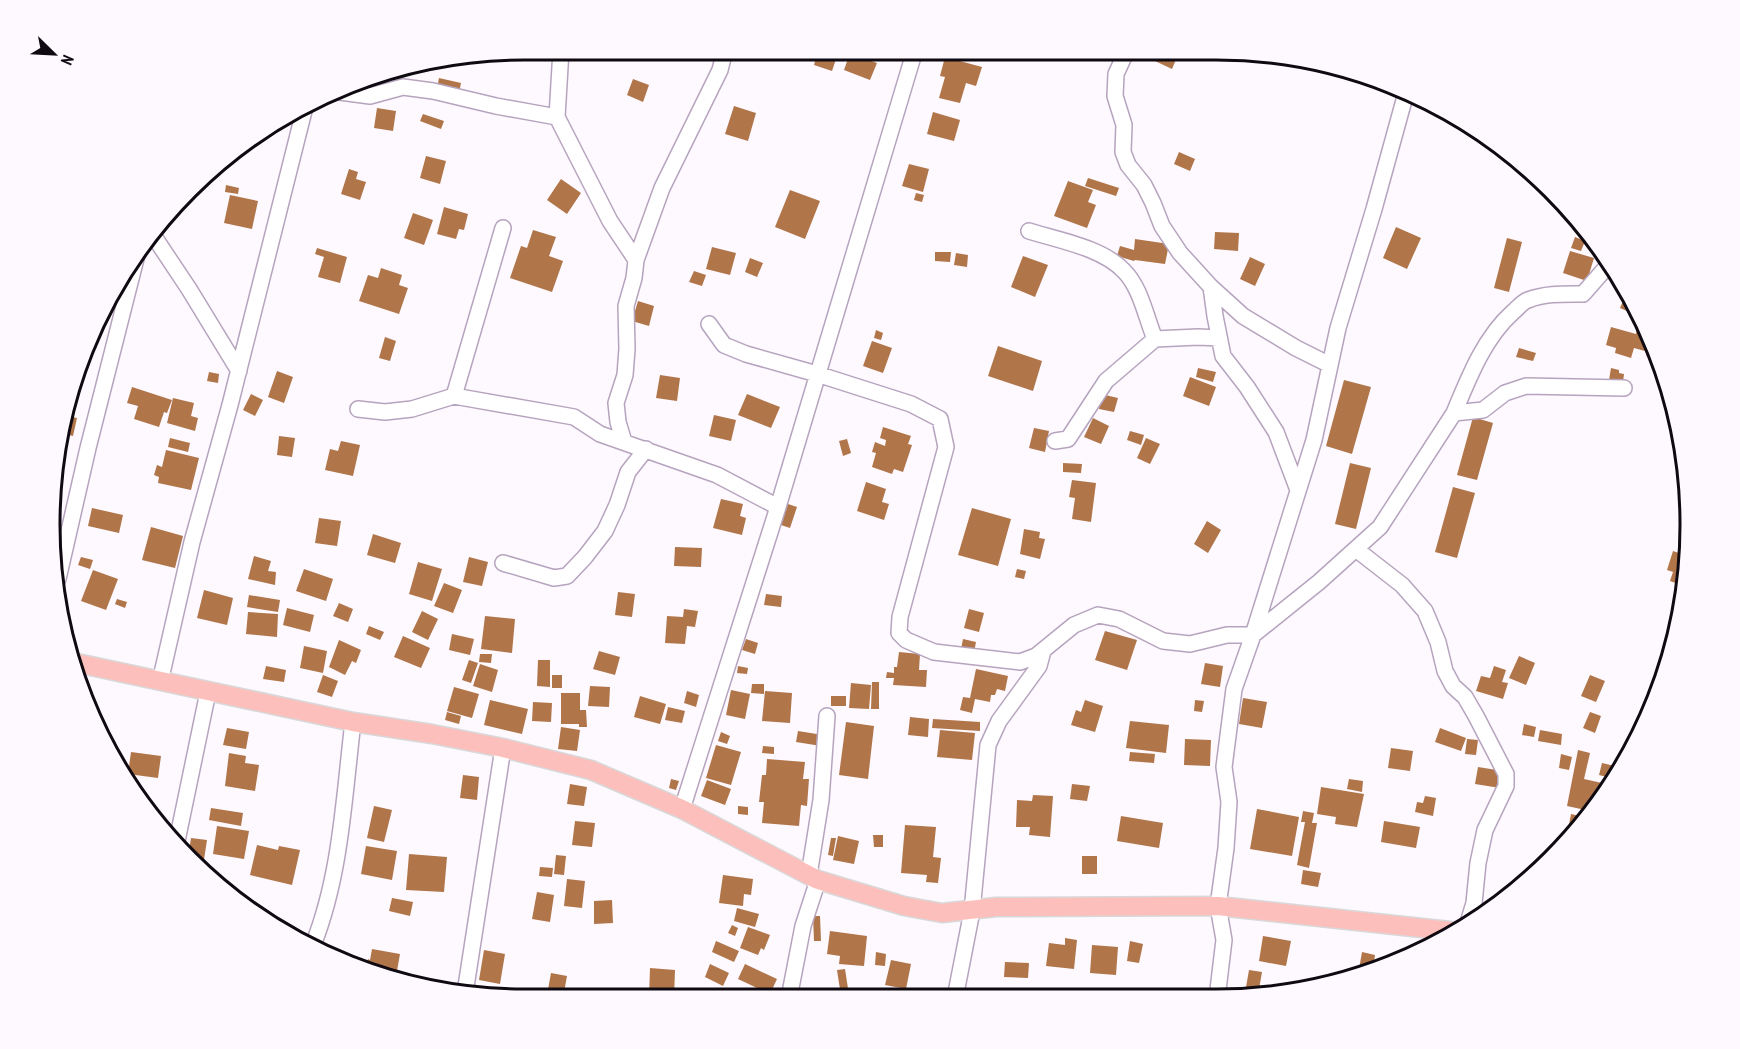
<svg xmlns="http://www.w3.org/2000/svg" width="1740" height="1049" font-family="'PT Sans Narrow',sans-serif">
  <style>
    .building { fill: #b1754a }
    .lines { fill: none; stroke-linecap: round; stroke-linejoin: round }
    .minor-casing { stroke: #b6a4be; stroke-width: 18 }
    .major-casing { stroke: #d9d8d9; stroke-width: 21 }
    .minor { stroke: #fff; stroke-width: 15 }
    .major { stroke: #fdbfbb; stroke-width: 18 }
    .rim { fill: none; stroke: #0f0912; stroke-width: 3 }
  </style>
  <rect width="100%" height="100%" fill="#fdf9ff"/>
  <path class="building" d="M627,50h15l-2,7 -14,-4z
    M818,50h11l9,3 -6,18 -18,-6z
    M1014,50h26l-4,10z
    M1160,50h20l-8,19 -17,-8z
    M850,53l27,10 -7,17 -26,-10z
    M482,56l-8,7h-5l-7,-3z
    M945,57l37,10 -6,19 -10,-3 -6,20 -21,-5 6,-21 -5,-1z
    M439,78l22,5 -2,10 -22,-5z
    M633,79l16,6 -6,17 -16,-7z
    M734,106l22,7 -8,28 -23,-7z
    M377,108l19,3 -3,20 -19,-3z
    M933,112l27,8 -6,21 -27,-7z
    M423,114l21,7 -3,8 -21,-8z
    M1179,152l16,7 -5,12 -16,-7z
    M426,156l20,5 -6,23 -20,-6z
    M909,164l20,5 -6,23 -21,-6z
    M349,169l9,3 -2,7 10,3 -6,18 -19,-6z
    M1088,178l31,10 -3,8 -31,-10z
    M561,179l20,14 -14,21 -20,-14z
    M1068,181l25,9 -5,12 8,3 -9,23 -33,-12z
    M226,185l13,3 -1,6 -13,-2z
    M790,190l30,11 -15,38 -30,-12z
    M916,193l8,2 -2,7 -8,-2z
    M230,195l28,6 -6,28 -28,-6z
    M444,207l24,7 -4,16 -5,-1 -3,10 -19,-5z
    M413,213l20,7 -9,25 -20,-7z
    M1396,227l25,11 -14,31 -24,-11z
    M533,230l23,7 -7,19 14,5 -11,31 -42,-14 11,-32 6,2z
    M1215,232l24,1 -1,18 -24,-2z
    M1575,237l10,4 -4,10 -10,-3z
    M1507,238l15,4 -13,50 -15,-4z
    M1135,239l34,5 -4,20 -30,-4 -1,1 -17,-5 3,-10 14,4z
    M712,247l24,6 -6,22 -24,-6z
    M317,248l30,9 -7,26 -22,-6 6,-20 -9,-3z
    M1570,251l24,7 -7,23 -24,-8z
    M935,252h16l-1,10 -15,-1z
    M956,253l12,2 -1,12 -13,-2z
    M1023,256l25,9 -13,32 -24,-10z
    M1250,257l15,7 -10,22 -15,-7z
    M750,258l13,5 -6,14 -12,-5z
    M381,268l21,7 -3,10 9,3 -9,26 -40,-13 9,-26 10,3z
    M694,271l12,4 -4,11 -13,-4z
    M1627,292l14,25 -21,-9z
    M638,301l16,5 -5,20 -17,-5z
    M1611,327l25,7 1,-6 11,3 12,29 -13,-3 -2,-6 -11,-3 -3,10 -16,-5 1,-5 -10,-3z
    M876,330l7,3 -2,7 -7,-2z
    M385,337l11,4 -6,20 -11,-3z
    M872,341l20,7 -9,25 -20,-7z
    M998,346l44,15 -9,30 -45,-15z
    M1519,348l17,5 -3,8 -17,-4z
    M1198,368l18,4 -3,10 -17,-5z
    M1611,368l8,2v3l5,1 -1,8 -14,-2z
    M277,371l16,6 -9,26 -16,-6z
    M209,372l10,2 -1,9 -11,-2z
    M660,375l20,3 -3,23 -21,-3z
    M1190,377l26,10 -7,19 -26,-10z
    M1344,380l27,7 -19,67 -26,-8z
    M132,387l40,13 -5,13 -3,-1 -5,15 -25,-8 4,-13 -11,-3z
    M251,394l12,6 -8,16 -12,-6z
    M747,394l33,13 -9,21 -33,-13z
    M1101,394l17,4 -4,14 -15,-3z
    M173,398l21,5 -3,13 7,2 -3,13 -28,-8z
    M714,415l22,5 -5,21 -22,-5z
    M67,416l10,2 -4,18 -9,-2z
    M1473,417l20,6 -16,57 -20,-5z
    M1093,418l16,8 -8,18 -17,-7z
    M883,427l28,9 -3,8 4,1 -9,27 -9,-3 -2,5 -20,-7 4,-14 -4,-1 3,-10 10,4 1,-6 -6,-2z
    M1034,428l15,3 -4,21 -16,-4z
    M1130,431l14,4 -3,10 -14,-5z
    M279,436l16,2 -3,19 -15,-2z
    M170,438l20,5 -2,9 -20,-5z
    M1146,438l14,6 -10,20 -13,-6z
    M847,439l4,14 -8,3 -4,-15z
    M341,441l19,4 -7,31 -28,-6 5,-21 8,2z
    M166,450l33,8 -8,32 -33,-7 1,-6 -5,-2 3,-10 5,2z
    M1063,463l19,1 -1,9 -18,-1z
    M1350,463l21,5 -15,61 -21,-5z
    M1072,480l24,3 -5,39 -19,-3 3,-21 -6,-1z
    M866,482l20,7 -4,13 7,2 -5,16 -27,-9z
    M1453,487l22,6 -18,65 -22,-6z
    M721,499l22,5 -3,12 6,2 -4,17 -29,-7z
    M785,503l12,4 -7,21 -12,-4z
    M92,508l31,7 -4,18 -31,-7z
    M972,508l39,11 -13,47 -40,-11z
    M319,518l22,3 -4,25 -22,-3z
    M1207,521l14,9 -13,23 -14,-9z
    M151,527l32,9 -8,32 -33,-8z
    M1024,529l16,3 -1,6 6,1 -5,20 -20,-5z
    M373,534l28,9 -6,20 -28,-8z
    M1683,537l6,2 -6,57 -4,-2 2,-9 -11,-4 3,-9 -6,-2 6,-19 6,2z
    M675,547l27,1 -1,19 -27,-1z
    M254,556l17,5 -3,10 8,1 -1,13 -27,-6z
    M81,557l12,3 -3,9 -12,-4z
    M469,557l19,5 -6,24 -19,-4z
    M418,562l24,7 -10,32 -23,-7z
    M304,569l29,10 -7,22 -30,-10z
    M1017,569l9,2 -2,8 -9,-2z
    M93,570l25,9 -12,31 -25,-9z
    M444,583l18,7 -9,23 -19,-7z
    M204,590l29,8 -6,27 -30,-7z
    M618,592l17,2 -3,23 -17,-2z
    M766,594l16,2 -1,11 -17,-2z
    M249,595l31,5 -2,12 -31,-5z
    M117,599l10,3 -2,6 -10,-4z
    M339,603l14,6 -5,13 -15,-6z
    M287,608l27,7 -4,17 -27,-7z
    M684,609l14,2 -3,16 -8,-1 -2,18 -20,-1 2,-27 16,1z
    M969,609l15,4 -5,19 -15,-4z
    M422,611l16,8 -10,21 -16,-8z
    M248,612l30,2 -1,23 -31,-3z
    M485,616l30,3 -3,34 -31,-4z
    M369,626l15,6 -4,8 -14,-6z
    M1105,631l32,9 -10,30 -32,-10z
    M452,634l22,5 -4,16 -21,-5z
    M403,636l27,12 -9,20 -27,-11z
    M746,639l12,4 -3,11 -13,-4z
    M963,639l13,3 -2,10 -13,-3z
    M339,640l22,10 -5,13 -4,-2 -7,14 -16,-8z
    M304,646l23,5 -4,22 -23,-5z
    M599,651l21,6 -5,18 -22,-6z
    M899,652l21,2 -1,16h8l-1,17 -33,-2 1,-7h-8l1,-6 7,1v-6h3z
    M480,654h12l-1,9 -12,-1z
    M1519,656l16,7 -9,22 -17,-7z
    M469,660l9,3 -7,20 -9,-3z
    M538,660h12v27l-13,-1z
    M1205,663l18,3 -3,21 -19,-3z
    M480,664l18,6 -6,22 -19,-6z
    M266,666l20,4 -2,12 -21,-3z
    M738,666l10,2 -1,6 -10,-1z
    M1494,666l12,4 -4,12 6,1 -5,16 -27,-8 5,-15 9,2z
    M976,669l32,7 -3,15 -8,-2 -2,6h-4l-1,7 -15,-3 -3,14 -12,-3 3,-13 7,1z
    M323,675l15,6 -6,16 -15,-5z
    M552,675h10v13h-10z
    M1590,675l15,6 -9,21 -15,-6z
    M872,682h7v27h-8z
    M851,683l20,2 -2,24 -20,-1z
    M752,684h12v10l-13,-1z
    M590,686l20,1 -1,20 -21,-1z
    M454,687l25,7 -7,24 -25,-7z
    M731,690l19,4 -5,25 -19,-4z
    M687,691l12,4 -3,12 -12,-4z
    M765,691l27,2 -2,30 -28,-2z
    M561,693h19v17h6l1,17h-8v-3h-18z
    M640,696l26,8 -6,20 -26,-7z
    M831,696h15v10h-15z
    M1243,698l24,4 -5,26 -23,-4z
    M490,700l38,9 -6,25 -38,-9z
    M1085,700l18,6 -8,26 -24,-7 5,-15 5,2z
    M1195,700l9,1 -2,11 -8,-1z
    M533,702l19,1 -1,19 -19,-1z
    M668,707l17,4 -3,12 -17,-3z
    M447,712l14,4 -2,8 -14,-4z
    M1590,712l11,4 -6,17 -12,-5z
    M910,717l19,2 -1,18 -20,-2z
    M933,719l47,3v9l-48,-3z
    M1130,721l39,4 -3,28 -40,-5z
    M846,722l28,4 -6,53 -29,-4z
    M1524,724l12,3 -2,10 -12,-2z
    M561,727l19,3 -3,21 -19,-2z
    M227,728l22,4 -3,17 -23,-4z
    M1440,728l26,10 -5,13 -26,-9z
    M940,730l35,3 -3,27 -35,-3z
    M1540,730l22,4 -1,11 -23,-4z
    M798,731l25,4 -2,11 -25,-4z
    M721,732l9,4 -3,8 -9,-3z
    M1185,739l26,1 -1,26 -26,-1z
    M1467,739l11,1 -2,15 -11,-1z
    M716,745l25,7 -10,33 -25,-7z
    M763,746l11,1v7l-12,-1z
    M1391,748l22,3 -3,20 -22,-3z
    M1578,750l12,3 -6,26 18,4 -4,20 -8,8 -23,-5z
    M131,752l30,4 -3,22 -30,-4z
    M1130,752l25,2 -1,9 -25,-2z
    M229,753l17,3 -1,7 14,2 -4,26 -30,-5z
    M1561,754l11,3 -3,13 -10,-2z
    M767,759l38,3 -2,17h6l-2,27 -6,-1 -2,21 -37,-3 2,-21h-5l3,-27h4z
    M1602,763l17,4 -4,12 -16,-4z
    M1478,767l25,4 -3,17 -25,-4z
    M463,775l16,2 -2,23 -17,-2z
    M671,779l8,2 -3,9 -7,-2z
    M1349,779l14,2 -1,11 -15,-3z
    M707,780l24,9 -6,16 -24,-9z
    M570,784l17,3 -3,19 -17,-2z
    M1072,784l18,2 -3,15 -17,-2z
    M1321,787l43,7 -7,33 -22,-3 1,-7 -19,-3z
    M1033,795l20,1 -3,41 -21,-2 1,-8h-14l1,-27 15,1z
    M1425,796l11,2 -3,18 -18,-4 2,-10 6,1z
    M374,806l18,4 -8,32 -17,-4z
    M738,806l10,1v8l-10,-1z
    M211,808l32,5 -2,13 -32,-6z
    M1257,809l42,8 -7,39 -42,-7z
    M1303,811l11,2 -2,10h5l-8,45 -12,-3 8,-43h-4z
    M1571,814l14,3 -12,14 -5,-1z
    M1121,816l42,7 -4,25 -42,-7z
    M575,821l20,2 -3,24 -20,-2z
    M1384,821l36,6 -4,21 -35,-6z
    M905,825l31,2 -3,30 8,1 -3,25 -12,-1 1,-7 -26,-2z
    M217,826l32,5 -5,28 -31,-5z
    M873,835h10v12h-9z
    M838,836l21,5 -5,23 -21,-4z
    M191,838l16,2 -4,26 -14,-14z
    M831,838h5l-3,18 -5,-1z
    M257,845l21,5 1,-4 21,4 -8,35 -42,-10z
    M366,846l31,5 -5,29 -31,-6z
    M409,854l38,3 -3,35 -38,-2z
    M556,855l10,1 -2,19 -10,-1z
    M1082,856h15v18h-15z
    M540,867l13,1 -1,9 -13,-1z
    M1303,870l18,3 -3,14 -17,-3z
    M723,875l30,4 -2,16 -7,-1 -1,12 -24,-3z
    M567,879l18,2 -3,27 -18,-2z
    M537,892l17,3 -4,27 -18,-3z
    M392,898l21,4 -3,14 -21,-5z
    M612,900l1,23 -19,1v-23z
    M737,908l22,6 -4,13 -21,-6z
    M813,916h7l1,25h-7z
    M732,925l6,3 -3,8 -7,-3z
    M748,927l22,8 -6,15 -3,-2 -3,7 -18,-7z
    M830,931l37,5 -3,30 -25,-2 1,-8 -13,-2z
    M1263,936l28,5 -5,25 -27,-5z
    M1065,938l12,2 -3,29 -28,-3 3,-23 16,2z
    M716,941l23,10 -5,11 -22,-10z
    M1130,941l13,3 -4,19 -12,-2z
    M1092,945l26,2 -2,28 -26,-2z
    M372,949l28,5 -3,17 -10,-2 -1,8 -21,-6 3,-12 2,1z
    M484,950l21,4 -5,30 -21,-4z
    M876,952l10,2 -1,12 -10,-1z
    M1362,952l13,3 -2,14 -15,6z
    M891,960l20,4 -5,25 -21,-4z
    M1005,962l24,1 -1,15 -24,-1z
    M710,964l19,9 -6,13 -18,-9z
    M745,964l32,15 -7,15 -32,-15z
    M650,968l25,2 -1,28h-25z
    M845,969l4,26 -8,1 -4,-26z
    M1249,970l13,2 -4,23 -13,-2z
    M551,973l16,3 -4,22 -16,-3z
    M1266,985l29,5 -31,6z
    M497,988l32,5 -1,5 -32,-1z"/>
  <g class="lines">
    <defs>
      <path id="minor" d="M1127,50l-11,24 -1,22 9,29 -1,27 5,13 16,20 9,18 9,23 18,27 31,34 32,29 53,32 34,17
        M340,92l30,4 33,-9 30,4 63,15 61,11 4,-67
        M557,117l53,104 26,39
        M1029,231c29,9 74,17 95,40 17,17 22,47 31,68
        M153,235l36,54 50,82
        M1211,287l4,29 8,40 24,31 29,45 22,58
        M709,324l15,21 22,9 71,20 94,30 29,15 6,28 -46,170 -1,16 7,7 28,12 86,10 16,-6 38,-31 24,-10 21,4 44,22 27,3 37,-9h26l66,-53 61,-55 74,-114 29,-3 22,-17 21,-7 98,2
        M454,396l49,-168
        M358,409l27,3 27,-3 42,-13 120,21 26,17 117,41 61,32
        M1454,413c15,-36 30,-75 59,-101 5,-4 9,-10 15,-12 18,-7 36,-6 55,-6l28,-32
        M1055,441l13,-2 38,-58 49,-42 43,-2 21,1
        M624,442l-6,-20 -2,-19 9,-28 2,-26 -1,-43 8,-28 2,-18 26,-72 58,-118 5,-20
        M1357,550l45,35 23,26 13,31 7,29 8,15 12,11 11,19 30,58v12l-21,44 -7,33 -4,40 -7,23
        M503,563l51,15 13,-2 18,-19 20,-26 12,-26 11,-33 18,-23
        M58,579l30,-131 50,-197
        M160,682l32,-140 38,-137 74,-294
        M682,809l96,-302 137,-457
        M177,841l31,-149
        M809,875l12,-75 6,-84
        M313,945c28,-70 31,-149 40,-223
        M465,993l38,-245
        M789,998l14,-72 15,-46
        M955,998l17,-87 16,-166 11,-24 40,-55 4,-15
        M1217,998l7,-58 -6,-34 8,-58 3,-46 -5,-35 10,-78 19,-54 61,-195 24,-112 36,-119 32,-116"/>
      <path id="major" d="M72,662l281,60 79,12 71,14 88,22 91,39 136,71 86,26 38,7 54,-6 222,-1 241,26"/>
    </defs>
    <use href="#minor" class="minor-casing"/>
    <use href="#major" class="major-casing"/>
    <use href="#minor" class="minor"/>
    <use href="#major" class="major"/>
  </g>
  <path d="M0 0H1740V1049H0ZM524 60H1216A464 464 0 0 1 1680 524V525A464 464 0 0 1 1216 989H524A464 464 0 0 1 60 525V524A464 464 0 0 1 524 60Z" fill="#fdf9ff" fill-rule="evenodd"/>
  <path class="rim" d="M524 60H1216A464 464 0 0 1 1680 524V525A464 464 0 0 1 1216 989H524A464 464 0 0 1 60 525V524A464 464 0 0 1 524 60Z"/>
  <g transform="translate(54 54) rotate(114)" stroke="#fdf9ff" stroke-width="4.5" paint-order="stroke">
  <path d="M0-4.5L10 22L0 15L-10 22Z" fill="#0f0912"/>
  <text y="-9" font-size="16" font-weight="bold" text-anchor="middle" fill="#0f0912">N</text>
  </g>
</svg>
